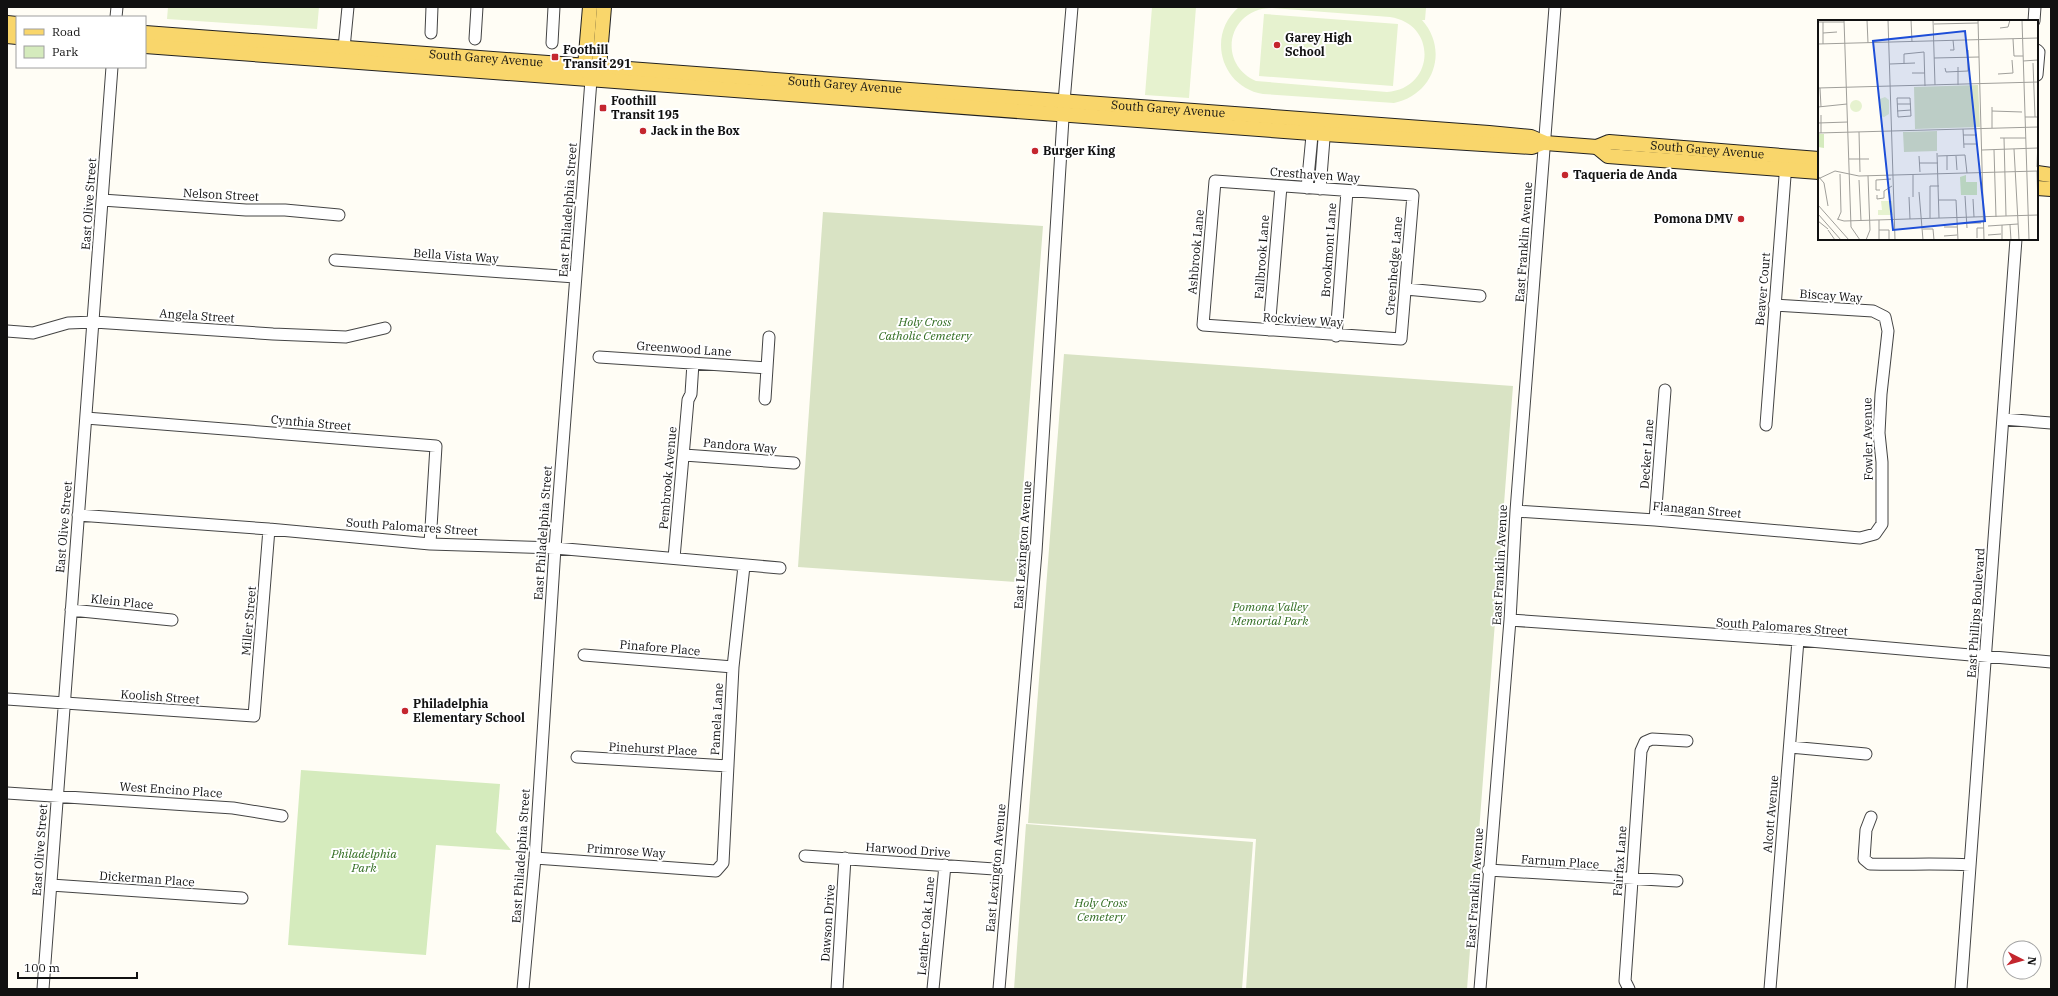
<svg xmlns="http://www.w3.org/2000/svg" width="2058" height="996" font-family="'IBM Plex Serif',serif">
  <style>
    .green { fill: #d5ebbd }
    .cemetery { fill: #d9e3c4 }
    .pitch { fill: #e6f2cf; fill-rule: evenodd }
    .lines { fill: none; stroke-linecap: round; stroke-linejoin: round }
    .minor-casing { stroke: #444; stroke-width: 13 }
    .major-casing { stroke: #222; stroke-width: 16 }
    .minor { stroke: #fff; stroke-width: 11 }
    .major { stroke: #f9d66b; stroke-width: 14 }
    .poi-dot { fill: #c4262e; stroke: #fff; stroke-width: 1.5 }
    .labels { text-anchor: middle; stroke-width: 4; stroke-linejoin: round; paint-order: stroke }
    .poi-label { font-size: 12px; font-weight: bold; fill: #111; stroke: #fff; text-anchor: start }
    .street-label { font-size: 12px; fill: #111; stroke: #fff }
    .park-label { font-size: 12px; font-style: italic; fill: #2f6b1f; stroke: #fff }
    .inset-road { fill: none; stroke: #a09f9a; stroke-width: 1 }
    .view { fill: #1d4ed8; fill-opacity: 0.15; stroke: #1d4ed8; stroke-width: 2 }
    .inset-edge { fill: none; stroke: #111; stroke-width: 2 }
  </style>
  <rect width="100%" height="100%" fill="#fffdf5"/>
  <path class="green" d="M301,770l199,14 -4,48 15,18 -75,-5 -10,110 -138,-10z"/>
  <path class="cemetery" d="M823,212l220,14 -27,356 -218,-15z
    M1064,354l449,32 -46,603h-221l10,-150 -228,-16z
    M1026,824l227,18 -11,147h-228z"/>
  <path class="pitch" d="M168,7h151l-2,22 -150,-10z
    M1152,7h44l-7,91 -44,-3z
    M1239,7l187,1 -1,12h-3c27,30 12,75 -28,83l-131,-9c-42,-7 -57,-59 -24,-87zM1272,8l118,9c48,7 45,72 -3,75l-131,-11c-40,-18 -28,-73 16,-73z
    M1264,14l134,10 -5,62 -134,-10z"/>
  <g class="lines">
    <defs>
      <path id="minor" d="M116,17l1,-10
        M2034,21l1,-14
        M431,33l1,-26
        M475,39l2,-32
        M552,43l2,-36
        M344,48l4,-41
        M2037,50l2,2 -2,23
        M1215,181l198,14 -12,144 -198,-14z
        M1307,188l6,-63
        M1320,189l5,-63
        M102,200l144,10h39l54,5
        M335,260l240,17
        M1406,289l74,7
        M1269,330l12,-144
        M7,331l26,2 35,-10 26,-1 179,12 73,3 39,-9
        M1336,336l11,-145
        M599,357l168,11
        M765,399l4,-62
        M86,418l350,28 -6,98
        M2003,419l48,4
        M1766,425l20,-262
        M684,455l110,8
        M1516,511l139,9 205,18 15,-4 7,-10v-62l-3,-29 2,-39 7,-63 -3,-14 -12,-6 -99,-6
        M78,515l191,14 161,15 125,4 225,20
        M1655,520l10,-130
        M674,558l14,-158 3,-6 2,-31
        M71,610l101,10
        M1510,620l288,20 253,22
        M584,655l149,12
        M7,699l247,17 15,-187
        M1790,747l76,7
        M577,757l151,9
        M7,793l226,15 49,8
        M1871,817l-5,13 -2,29 6,5c34,1 67,-1 100,1
        M805,856l204,14
        M535,858l181,13 7,-8 10,-196 11,-101
        M1488,870l189,11
        M51,885l191,13
        M43,989l69,-922
        M523,989l12,-131 20,-310 36,-468
        M837,989l8,-131
        M933,989l12,-124
        M999,989l37,-437 28,-450 8,-95
        M1480,989l30,-369 6,-109 39,-504
        M1629,989l-4,-8 16,-230 4,-9 7,-3 35,2
        M1770,989l28,-349
        M1961,989l55,-750"/>
      <g id="major">
        <path d="M7,23l10,1"/>
        <path id="s1" d="M145,33l1344,100 42,4 14,6 52,4 12,-5 210,17"/>
        <path d="M7,36l10,1"/>
        <path d="M145,46l1180,88 207,13 11,-4"/>
        <path d="M589,74l-4,-8 5,-59"/>
        <path d="M594,75l5,-8 5,-60"/>
        <path d="M1597,147l11,9 211,16"/>
        <path d="M2037,173l14,2"/>
        <path d="M2037,188l14,1"/>
      </g>
    </defs>
    <use href="#minor" class="minor-casing"/>
    <use href="#major" class="major-casing"/>
    <use href="#minor" class="minor"/>
    <use href="#major" class="major"/>
  </g>
  <g class="poi-dot">
    <circle cx="1277" cy="45" r="4"/>
    <rect x="551" y="53" width="8" height="8" rx="2"/>
    <rect x="599" y="104" width="8" height="8" rx="2"/>
    <circle cx="643" cy="131" r="4"/>
    <circle cx="1035" cy="151" r="4"/>
    <circle cx="1565" cy="175" r="4"/>
    <circle cx="1741" cy="219" r="4"/>
    <circle cx="405" cy="711" r="4"/>
  </g>
  <g class="labels">
    <g class="poi-label">
      <text x="1285" y="42">Garey High<tspan x="1285" dy="14">School</tspan></text>
      <text x="563" y="54">Foothill<tspan x="563" dy="14">Transit 291</tspan></text>
      <text x="611" y="105">Foothill<tspan x="611" dy="14">Transit 195</tspan></text>
      <text x="651" y="135">Jack in the Box</text>
      <text x="1043" y="155">Burger King</text>
      <text x="1573" y="179">Taqueria de Anda</text>
      <text x="1733" y="223" text-anchor="end">Pomona DMV</text>
      <text x="413" y="708">Philadelphia<tspan x="413" dy="14">Elementary School</tspan></text>
    </g>
    <g class="street-label">
      <text dy="4" stroke="none"><textPath href="#s1" startOffset="342">South Garey Avenue</textPath></text>
      <text dy="4" stroke="none"><textPath href="#s1" startOffset="702">South Garey Avenue</textPath></text>
      <text dy="4" stroke="none"><textPath href="#s1" startOffset="1026">South Garey Avenue</textPath></text>
      <text dy="4" stroke="none"><textPath href="#s1" startOffset="1569">South Garey Avenue</textPath></text>
      <text transform="translate(1315 175) rotate(4)" y="4">Cresthaven Way</text>
      <text transform="translate(221 195) rotate(3)" y="4">Nelson Street</text>
      <text transform="translate(89 204) rotate(-86)" y="4">East Olive Street</text>
      <text transform="translate(568 210) rotate(-86)" y="4">East Philadelphia Street</text>
      <text transform="translate(1524 242) rotate(-86)" y="4">East Franklin Avenue</text>
      <text transform="translate(1329 250) rotate(-86)" y="4">Brookmont Lane</text>
      <text transform="translate(1196 252) rotate(-85)" y="4">Ashbrook Lane</text>
      <text transform="translate(456 256) rotate(4)" y="4">Bella Vista Way</text>
      <text transform="translate(1262 257) rotate(-86)" y="4">Fallbrook Lane</text>
      <text transform="translate(1394 266) rotate(-85)" y="4">Greenhedge Lane</text>
      <text transform="translate(1763 289) rotate(-85)" y="4">Beaver Court</text>
      <text transform="translate(1831 296) rotate(4)" y="4">Biscay Way</text>
      <text transform="translate(197 316) rotate(4)" y="4">Angela Street</text>
      <text transform="translate(1303 320) rotate(4)" y="4">Rockview Way</text>
      <text transform="translate(684 349) rotate(4)" y="4">Greenwood Lane</text>
      <text transform="translate(311 423) rotate(5)" y="4">Cynthia Street</text>
      <text transform="translate(1868 439) rotate(-91)" y="4">Fowler Avenue</text>
      <text transform="translate(740 446) rotate(5)" y="4">Pandora Way</text>
      <text transform="translate(1647 454) rotate(-86)" y="4">Decker Lane</text>
      <text transform="translate(668 478) rotate(-85)" y="4">Pembrook Avenue</text>
      <text transform="translate(1697 510) rotate(5)" y="4">Flanagan Street</text>
      <text transform="translate(64 527) rotate(-85)" y="4">East Olive Street</text>
      <text transform="translate(412 527) rotate(4)" y="4">South Palomares Street</text>
      <text transform="translate(543 533) rotate(-86)" y="4">East Philadelphia Street</text>
      <text transform="translate(1023 545) rotate(-86)" y="4">East Lexington Avenue</text>
      <text transform="translate(1500 565) rotate(-87)" y="4">East Franklin Avenue</text>
      <text transform="translate(122 602) rotate(6)" y="4">Klein Place</text>
      <text transform="translate(1976 613) rotate(-86)" y="4">East Phillips Boulevard</text>
      <text transform="translate(249 621) rotate(-85)" y="4">Miller Street</text>
      <text transform="translate(1782 627) rotate(4)" y="4">South Palomares Street</text>
      <text transform="translate(660 648) rotate(5)" y="4">Pinafore Place</text>
      <text transform="translate(160 697) rotate(4)" y="4">Koolish Street</text>
      <text transform="translate(717 719) rotate(-87)" y="4">Pamela Lane</text>
      <text transform="translate(653 749) rotate(3)" y="4">Pinehurst Place</text>
      <text transform="translate(171 790) rotate(4)" y="4">West Encino Place</text>
      <text transform="translate(1771 814) rotate(-85)" y="4">Alcott Avenue</text>
      <text transform="translate(40 850) rotate(-86)" y="4">East Olive Street</text>
      <text transform="translate(908 850) rotate(4)" y="4">Harwood Drive</text>
      <text transform="translate(626 851) rotate(4)" y="4">Primrose Way</text>
      <text transform="translate(521 856) rotate(-86)" y="4">East Philadelphia Street</text>
      <text transform="translate(1620 861) rotate(-86)" y="4">Fairfax Lane</text>
      <text transform="translate(1560 862) rotate(4)" y="4">Farnum Place</text>
      <text transform="translate(996 868) rotate(-85)" y="4">East Lexington Avenue</text>
      <text transform="translate(147 879) rotate(4)" y="4">Dickerman Place</text>
      <text transform="translate(1475 888) rotate(-86)" y="4">East Franklin Avenue</text>
      <text transform="translate(828 923) rotate(-86)" y="4">Dawson Drive</text>
      <text transform="translate(926 926) rotate(-85)" y="4">Leather Oak Lane</text>
    </g>
    <g class="park-label">
      <text x="925" y="326">Holy Cross<tspan x="925" dy="14">Catholic Cemetery</tspan></text>
      <text x="1270" y="611">Pomona Valley<tspan x="1270" dy="14">Memorial Park</tspan></text>
      <text x="364" y="858">Philadelphia<tspan x="364" dy="14">Park</tspan></text>
      <text x="1101" y="907">Holy Cross<tspan x="1101" dy="14">Cemetery</tspan></text>
    </g>
  </g>
  <g transform="translate(1818 20)">
    <rect width="220" height="220" fill="#fffdf5"/>
    <path d="M0,114h6v14l-6,-1zM148,155v7h11v13h-16l-1,-18z" fill="#d5ebbd"/>
    <path d="M160,65l2,42 -65,2 -1,-42zM119,111v20l-33,1 -1,-20z" fill="#d9e3c4"/>
    <path d="M67,77l4,3v14l-5,3 -4,-1v-17zM32 86a6 6 0 1 1 12 0a6 6 0 1 1-12 0ZM63,181h11l1,14h-15v-5h4z" fill="#e6f2cf"/>
    <path class="inset-road" d="M26,0l7,207 9,13M49,0l1,23M70,0l7,220M93,0l1,22M115,0l2,65M160,0l6,220M204,0l7,220M0,2h26M5,2v22M116,4l44,-1M182,8l8,-1 2,-7M5,13l14,-1M195,19l1,17h9M0,24l220,-6M132,30h4l-1,-10M116,38l45,-1M205,41l15,-1M215,43l2,54M72,44l25,-1M86,44v-10l20,-2 1,34M140,47v18M127,48l1,4 22,-1v-21M94,53h13M180,54l15,-1 -1,-13M0,68l220,-6M2,68l1,19M79,78h13l1,18 -13,1zM79,84h14M0,87l29,-3M174,87v21M79,91l14,-1M174,91l30,1M207,97h13M0,103l30,-1M145,109l1,19M41,112l1,40M0,113l220,-6M3,113v-18M145,115h14M182,118h26M186,118l2,78M146,124h13M196,129l5,91M164,130l56,-2M176,130l2,67M119,133l2,65M101,136l1,16M120,136l27,-1 2,18M129,136v14M138,136l1,14M31,139h20M101,143h19M219,147l1,-28M219,151l1,37M76,155l144,-4M95,155v22M0,156l6,7 4,23M0,159l17,-8 24,5 35,-1M41,160l2,41M62,170h-4v-10l15,-1M101,172l4,48M59,175v4l7,-1v-7l8,-5M147,176l2,32M91,177l1,22M155,179l1,18M121,180h17l2,40M0,185l31,35M0,194l23,26M220,197v21M112,198v-32h9M19,199l7,2 194,-6M20,199l3,-7 -1,-38M61,200v20M0,201l10,8M148,203h15M184,205v15M192,205l1,15M170,206l30,-2M126,207h13M105,209h10l1,11M10,210l7,10M61,210h10v10M170,215l13,-1M126,216l13,-1M159,218v-10h7M48,220l4,-10 -2,-54"/>
    <path class="view" d="M147,11l20,190 -92,9 -20,-189z"/>
    <rect width="220" height="220" class="inset-edge"/>
  </g>
  <rect width="2058" height="996" fill="none" stroke="#111111" stroke-width="16"/>
  <rect x="16" y="16" width="130" height="52" fill="#ffffff" stroke="#a0a0a0"/>
  <rect x="24" y="29" width="20" height="6" fill="#f9d66b" stroke="#a0a0a0"/>
  <text x="52" y="36" font-size="12" fill="#111111">Road</text>
  <rect x="24" y="46" width="20" height="12" fill="#d5ebbd" stroke="#a0a0a0"/>
  <text x="52" y="56" font-size="12" fill="#111111">Park</text>
  <g transform="translate(2022 960) rotate(96)"><circle r="19" fill="#ffffff" stroke="#a0a0a0"/>
  <path d="M0-3L7 15L0 10L-7 15Z" fill="#c4262e"/>
  <text y="-6" font-size="11" font-weight="bold" text-anchor="middle" fill="#111111">N</text>
  </g>
  <path d="M18 972v6h119v-6" fill="none" stroke="#111111" stroke-width="2"/>
  <text x="24" y="972" font-size="12" fill="#111111" stroke="#ffffff" stroke-width="3" paint-order="stroke">100 m</text>
</svg>
